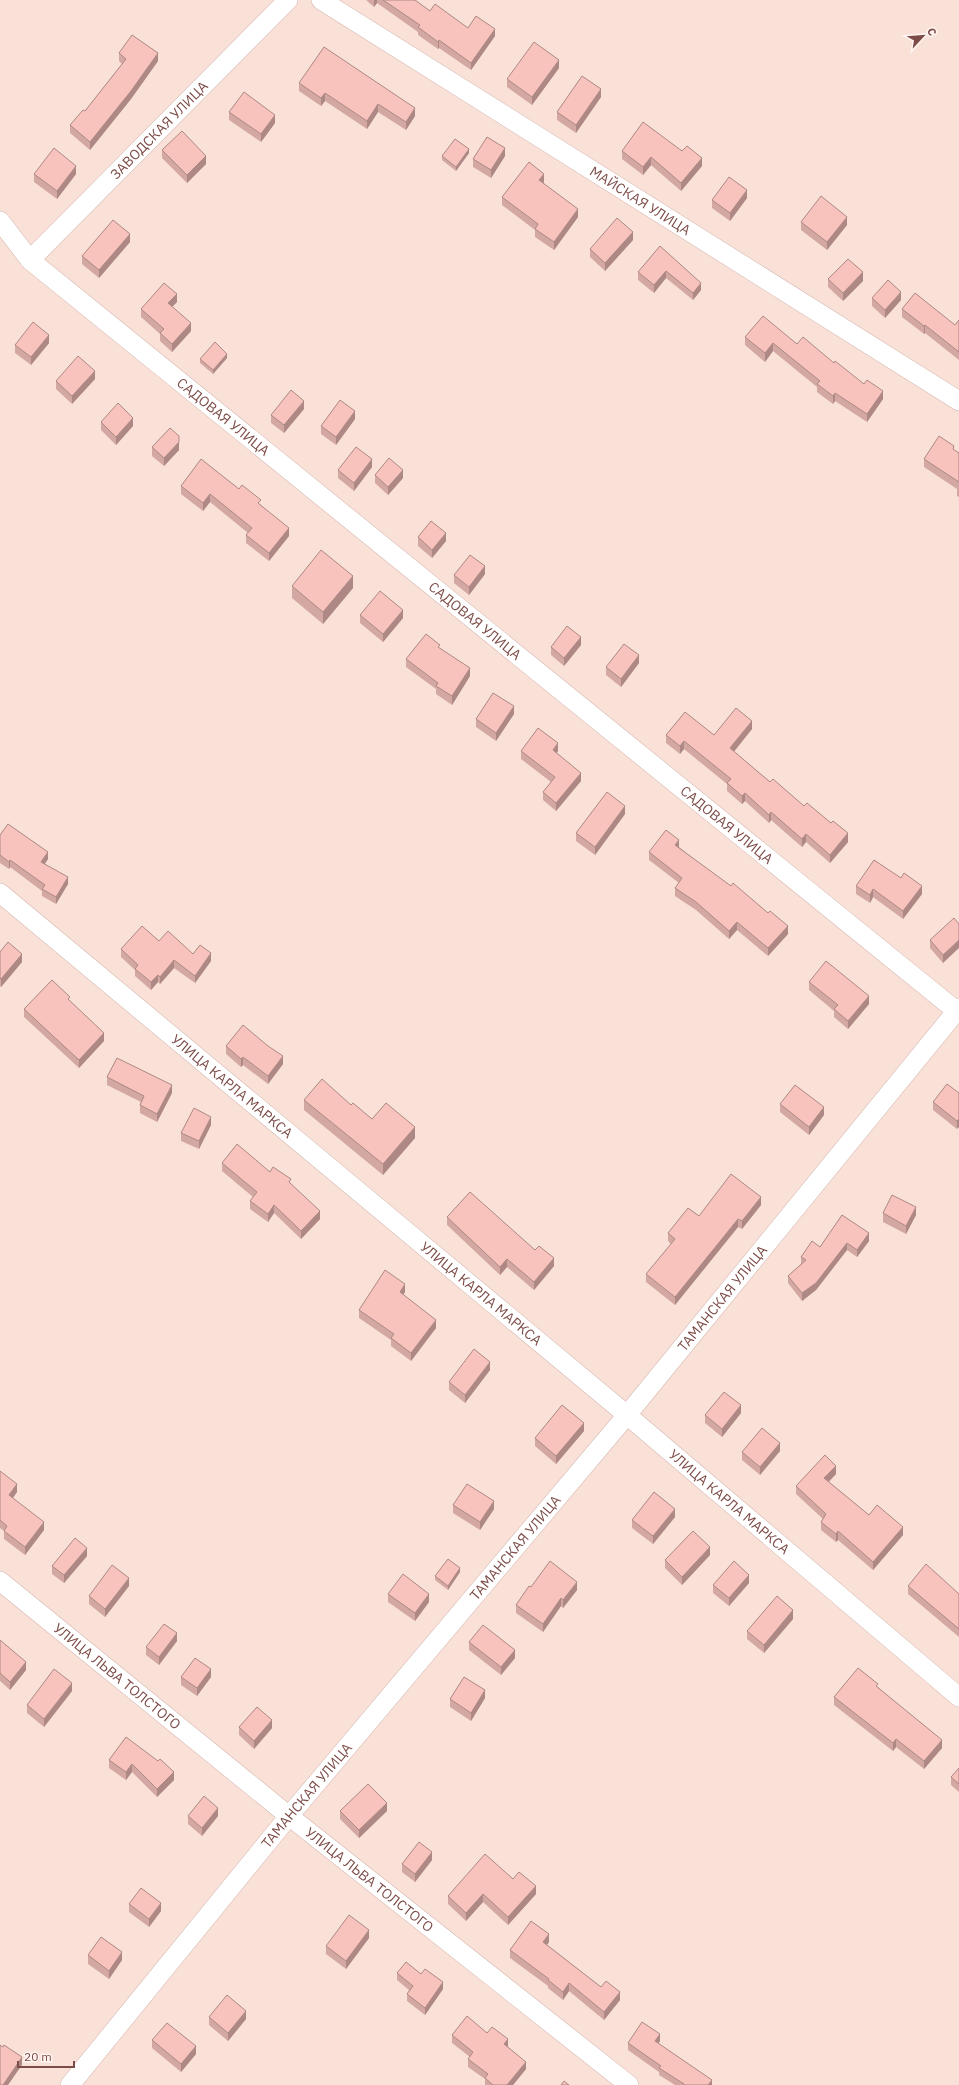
<svg xmlns="http://www.w3.org/2000/svg" width="959" height="2085" font-family="'IBM Plex Sans',sans-serif">
  <style>
    .residential { fill: #f9e1d8 }
    .lines { fill: none; stroke-linecap: round; stroke-linejoin: round }
    .minor-casing { stroke: #d5b5af; stroke-width: 20 }
    .minor { stroke: #fff; stroke-width: 19 }
    .wall { fill: #d4a8a2 }
    .shaded-wall { fill: #ad8884 }
    .building { fill: #f7c3bc; stroke: #ad8884 }
    .labels { text-anchor: middle; stroke-width: 3; stroke-linejoin: round; paint-order: stroke }
    .street-label { font-size: 14px; fill: #7d4c48; stroke: #fff5f1 }
  </style>
  <rect width="100%" height="100%" fill="#ffefe8"/>
  <path class="residential" d="M0,0h959v2085h-959z"/>
  <g class="lines">
    <defs>
      <g id="minor">
        <path id="s1" d="M321,0l638,401"/>
        <path id="s2" d="M0,221l30,39 929,753"/>
        <path id="s3" d="M30,260l258,-260"/>
        <path id="s4" d="M0,893l627,522 332,282"/>
        <path id="s5" d="M0,1581l289,235 340,269"/>
        <path id="s6" d="M70,2085l219,-269 338,-401 332,-407"/>
      </g>
    </defs>
    <use href="#minor" class="minor-casing"/>
    <use href="#minor" class="minor"/>
  </g>
  <path class="wall" d="M366,0h49l15,11 38,17 27,8 -24,34 -32,-22 -1,1 -20,-14v-3l-41,-29 -3,4z
    M119,53l39,8 -27,38 -41,51 -20,-17v-8l15,-14 37,-47 -3,-3z
    M559,68l-27,37 -25,-18v-8z
    M299,83l116,25v8l-9,14 -28,-18 -11,17 -42,-28 -4,5 -22,-15z
    M601,97l-25,36 -19,-13v-8z
    M229,112l46,11 -14,19 -32,-22z
    M162,150l44,14 -19,19 -25,-25z
    M622,151l80,15 -21,25 -30,-26 -8,10 -21,-16z
    M469,153l-13,18 -14,-11v-4z
    M505,156l-14,22 -18,-11v-8z
    M34,174h42l-19,25 -23,-17z
    M544,182l-1,1 35,34 -24,33 -19,-13v-7l-33,-25v-8z
    M747,198l-17,23 -18,-13v-8z
    M801,222l46,3 -20,25 -26,-20z
    M633,240l-28,31 -15,-14v-8z
    M130,242l-31,36 -17,-14v-8z
    M660,246l41,44 -8,10 -27,-22 -12,15 -16,-13v-8z
    M828,279l35,2 -20,20 -15,-14z
    M872,298l29,2 -16,18 -13,-12z
    M177,302l-5,5 19,24 -19,21 -12,-11v-7l-19,-17v-8z
    M902,309l53,16 4,-5v40l-34,-27 -1,1 -22,-17z
    M745,337l52,7 37,19 49,36 -16,23 -32,-21 -2,3 -16,-12v-5l-44,-36 -8,11 -20,-17z
    M49,343l-18,22 -16,-12v-8z
    M227,358l-14,16 -13,-11v-4z
    M95,379l-23,25 -16,-15v-8z
    M304,409l-20,24 -13,-10v-8z
    M355,419l-19,26 -15,-11v-8z
    M101,422l32,4 -17,19 -15,-15z
    M152,447l27,3 -15,16 -12,-10z
    M954,450l5,3v44l-2,-1v-7l-33,-22v-8z
    M372,467l-18,24 -16,-13v-8z
    M375,475l28,3 -15,17 -13,-12z
    M181,486l80,19 28,31 -20,25 -23,-18v-8l2,-2 -38,-31 -7,9 -22,-17z
    M418,537l28,4 -14,17 -14,-12z
    M485,574l-16,21 -15,-12v-8z
    M292,586l61,2 -30,36 -31,-26z
    M360,615l43,3 -20,24 -23,-19z
    M581,645l-17,21 -13,-11v-8z
    M406,659l64,17 -18,29 -16,-11v-5l-30,-22z
    M639,663l-18,24 -15,-12v-8z
    M514,714l-18,27 -20,-14v-8z
    M752,729l-18,23 36,30 34,24 44,36 -18,21 -24,-21 -4,5 -31,-27 -2,3 -24,-22 -3,3 -15,-13v-7l-43,-35 -4,5 -14,-11v-8h48z
    M521,751h37l-1,2 24,28 -25,30 -13,-11v-8l8,-10 -30,-23z
    M625,814l-30,41 -19,-14v-8z
    M0,835l48,24 -3,5 23,20 -12,20 -14,-8v-5l-32,-24 -1,2 -9,-6z
    M679,847l109,87 -20,22 -31,-26 -8,9 -33,-29 -21,-14v-8l4,-5 -30,-23v-8z
    M856,886l66,8 -19,25 -30,-22 -3,6 -14,-9z
    M959,924l-16,39 -13,-15v-8z
    M159,941l34,13 18,7 -16,22 -21,-15 -14,16 -2,-2 -7,8 -16,-14v-6l-14,-13v-8z
    M0,952l22,10 -21,25 -1,-1z
    M809,982l60,22 -21,25 -14,-12v-6l-25,-21z
    M70,1002l34,39 -25,27 -55,-51v-8z
    M226,1046l57,18 -15,20 -25,-19 -2,2 -15,-13z
    M107,1077l65,16 -15,29 -17,-9v-8l1,-3 -34,-17z
    M959,1093l-2,36 -24,-19v-8z
    M304,1100l47,5 21,14 43,19 -32,37 -79,-65z
    M780,1104l44,11 -15,20 -29,-23z
    M211,1125l-12,24 -18,-8v-8z
    M222,1163l48,9 21,12 29,35 -19,20 -27,-26 -6,9 -18,-13v-8l3,-4 -31,-26z
    M761,1205l-19,24 -4,-2 -63,78 -29,-23v-8l25,-30 -3,-3v-8l31,-17z
    M883,1213l33,2 -10,19 -23,-12z
    M842,1215l27,26 -12,16 -10,-7 -31,40 -14,11 -14,-18v-7l13,-12v-7l19,-10z
    M447,1217l107,49 -20,24 -27,-23 -7,8 -53,-50z
    M405,1292l-2,3 33,33 -25,33 -20,-15v-6l-32,-22v-8z
    M490,1370l-25,33 -16,-13v-8z
    M741,1413l-19,24 -17,-14v-8z
    M584,1431l-28,33 -21,-18v-8z
    M780,1451l-20,24 -18,-15v-8z
    M0,1471l17,21 -4,6 31,32 -19,25 -21,-16v-8l-4,-3z
    M836,1474l-7,8 40,33 34,20 -30,35 -35,-30 -2,2 -15,-12v-8l2,-3 -27,-25v-8z
    M453,1505l41,4 -14,21 -27,-17z
    M675,1517l-22,27 -21,-16v-8z
    M710,1555l-28,30 -17,-17v-8z
    M87,1556l-23,27 -12,-9v-8z
    M460,1572l-12,18 -13,-10v-4z
    M749,1583l-20,23 -16,-13v-8z
    M129,1586l-24,31 -16,-13v-8z
    M908,1586l51,8v43l-51,-43z
    M531,1587l46,3 -14,18 -2,-2 -18,26 -27,-19v-8z
    M388,1594l41,8 -14,19 -27,-19z
    M793,1619l-29,34 -17,-14v-8z
    M0,1640l26,30 -16,20 -10,-9z
    M177,1641l-18,24 -13,-10v-8z
    M469,1642l46,16 -14,17 -32,-25z
    M181,1677h30l-14,19 -16,-11z
    M878,1687l64,61 -18,21 -28,-22 -3,4 -59,-46v-8z
    M72,1691l-28,36 -17,-14v-8z
    M485,1698l-14,23 -21,-14v-8z
    M239,1727l33,1 -18,21 -15,-14z
    M126,1737l48,43 -17,17 -25,-25 -6,8 -17,-12v-8z
    M959,1768v24l-8,-7v-8z
    M340,1811h47l-28,27 -19,-19z
    M188,1816h30l-16,20 -14,-12z
    M432,1860l-17,22 -13,-10v-8z
    M513,1879l23,15 -28,31 -25,-23 -17,19 -18,-17v-8z
    M129,1904l32,7 -12,16 -20,-15z
    M369,1938l-23,31 -20,-15v-8z
    M549,1942l-2,3 54,42 19,13 -16,20 -35,-29 -6,9 -15,-12v-2l-38,-28v-8z
    M88,1955l34,5 -13,19 -21,-15z
    M397,1973l24,1 22,15 -18,26 -18,-14v-7l2,-4 -12,-10z
    M209,2017l37,2 -18,22 -19,-16z
    M487,2033l21,14 18,22 -13,16h-28v-6l-17,-12v-8l2,-2 -18,-14v-8z
    M152,2040l44,14 -15,18 -29,-24z
    M660,2041l-2,2 54,42h-37l-16,-10v-3l-31,-22v-7z"/>
  <path class="shaded-wall" d="M374,0h3v3l-3,4z
    M495,29v7l-24,34v-7z
    M439,40v8l-1,1v-7z
    M158,53v8l-27,38 -41,51v-8z
    M559,60v8l-27,37v-8z
    M601,89v8l-25,36v-8z
    M325,93v8l-4,5v-8z
    M378,104v8l-11,17v-8z
    M415,108v8l-9,14v-8z
    M275,115v8l-14,19v-8z
    M505,148v8l-14,22v-8z
    M469,149v4l-13,18v-4z
    M206,156v8l-19,19v-8z
    M651,157v8l-8,10v-8z
    M702,158v8l-21,25v-8z
    M76,166v8l-19,25v-8z
    M544,174v8l-5,6v-8z
    M747,190v8l-17,23v-8z
    M578,209v8l-24,33v-8z
    M847,217v8l-20,25v-8z
    M633,232v8l-28,31v-8z
    M130,234v8l-31,36v-8z
    M666,271v7l-12,15v-8z
    M863,272v9l-20,20v-8z
    M701,283v7l-8,10v-7z
    M901,292v8l-16,18v-8z
    M177,294v8l-9,9v-8z
    M191,323v8l-19,21v-8z
    M925,325v8l-1,1v-8z
    M49,335v8l-18,22v-8z
    M773,343v8l-8,11v-9z
    M227,354v4l-14,16v-4z
    M95,371v8l-23,25v-8z
    M883,391v8l-16,23v-8z
    M835,393v8l-2,3v-8z
    M304,401v8l-20,24v-8z
    M355,411v8l-19,26v-8z
    M133,418v8l-17,19v-8z
    M179,442v8l-15,16v-8z
    M372,459v8l-18,24v-8z
    M403,470v8l-15,17v-8z
    M210,494v8l-7,9v-8z
    M289,528v8l-20,25v-8z
    M446,533v8l-14,17v-8z
    M485,566v8l-16,21v-8z
    M353,576v12l-30,36v-12z
    M403,610v8l-20,24v-8z
    M581,637v8l-17,21v-8z
    M639,655v8l-18,24v-8z
    M470,668v8l-18,29v-9z
    M514,706v8l-18,27v-8z
    M752,721v8l-22,27v-8z
    M684,741v8l-4,5v-8z
    M558,743v8l-5,7v-8z
    M581,773v8l-25,30v-8z
    M745,793v8l-3,3v-8z
    M625,806v8l-30,41v-8z
    M771,812v8l-2,3v-8z
    M848,833v9l-18,21v-8z
    M806,834v8l-4,5v-8z
    M679,840v8l-4,-3z
    M48,852v7l-7,10v-7z
    M10,860v7l-1,2v-7z
    M68,877v7l-12,20v-7z
    M922,886v8l-19,25v-8z
    M873,889v8l-3,6v-8z
    M737,922v8l-8,9v-8z
    M788,926v8l-20,22v-8z
    M959,940v8l-16,15v-8z
    M211,953v8l-16,22v-7z
    M22,954v8l-21,25v-8z
    M174,960v8l-14,16v-7z
    M158,975v7l-7,8v-8z
    M869,996v8l-21,25v-8z
    M104,1033v8l-25,27v-8z
    M283,1056v8l-15,20v-8z
    M243,1057v8l-2,2v-8z
    M172,1085v8l-15,29v-8z
    M824,1107v8l-15,20v-8z
    M211,1117v8l-12,24v-8z
    M959,1119v8l-2,2v-8z
    M415,1127v11l-32,37v-11z
    M761,1197v8l-19,24v-8z
    M274,1205v8l-6,9v-8z
    M916,1207v8l-10,19v-8z
    M320,1211v8l-19,20v-8z
    M738,1219v8l-63,78v-8z
    M869,1233v8l-12,16v-7z
    M847,1243v7l-31,40 -14,11v-8z
    M554,1258v8l-20,24v-8z
    M507,1259v8l-7,8v-8z
    M405,1284v8l-5,8v-8z
    M436,1320v8l-25,33v-8z
    M490,1362v8l-25,33v-8z
    M741,1405v8l-19,24v-8z
    M584,1423v8l-28,33v-8z
    M780,1443v8l-20,24v-8z
    M836,1466v8l-12,12v-8z
    M17,1484v8l-8,11v-8z
    M494,1501v8l-14,21v-8z
    M675,1509v8l-22,27v-8z
    M44,1522v8l-19,25v-8z
    M903,1527v8l-30,35v-8z
    M838,1531v9l-2,2v-8z
    M710,1547v8l-28,30v-8z
    M87,1548v8l-23,27v-8z
    M460,1568v4l-12,18v-4z
    M749,1575v8l-20,23v-8z
    M129,1578v8l-24,31v-8z
    M577,1582v8l-14,18v-8z
    M429,1594v8l-14,19v-8z
    M561,1598v8l-18,26v-8z
    M793,1610v9l-29,34v-8z
    M177,1633v8l-18,24v-8z
    M515,1650v8l-14,17v-8z
    M26,1662v8l-16,20v-8z
    M211,1669v8l-14,19v-8z
    M72,1683v8l-28,36v-8z
    M485,1690v8l-14,23v-8z
    M272,1720v8l-18,21v-8z
    M896,1739v8l-3,4v-8z
    M942,1740v8l-18,21v-8z
    M132,1764v8l-6,8v-8z
    M174,1772v8l-17,17v-8z
    M387,1803v8l-28,27v-8z
    M218,1808v8l-16,20v-8z
    M432,1852v8l-17,22v-8z
    M536,1886v8l-28,31v-8z
    M483,1894v8l-17,19v-8z
    M161,1903v8l-12,16v-8z
    M369,1930v8l-23,31v-8z
    M549,1934v8l-6,8v-8z
    M122,1952v8l-13,19v-8z
    M443,1982v7l-18,26v-7z
    M569,1983v8l-6,9v-8z
    M620,1992v8l-16,20v-8z
    M246,2011v8l-18,22v-8z
    M660,2034v7l-5,7v-7z
    M508,2039v8l-4,5v-8z
    M196,2046v8l-15,18v-8z
    M22,2057v8l-14,20h-5z
    M526,2062v7l-13,16h-6z
    M712,2080v5h-4z"/>
  <path class="building" d="M383,0h32l15,11 5,-7 33,24 8,-12 19,13 -24,34 -32,-23 -1,2 -20,-15 2,-2z
    M132,35l26,18 -27,38 -41,51 -20,-17 13,-15 2,1 41,-52 -7,-6z
    M534,42l25,18 -27,37 -25,-18z
    M324,47l91,61 -9,14 -28,-18 -11,17 -42,-28 -4,5 -22,-15z
    M582,76l19,13 -25,36 -19,-13z
    M244,92l31,23 -14,19 -32,-22z
    M643,122l39,29 5,-5 15,12 -21,25 -30,-26 -8,10 -21,-16z
    M182,131l24,25 -19,19 -25,-25z
    M487,137l18,11 -14,22 -18,-11z
    M455,139l14,10 -13,18 -14,-11z
    M54,148l22,18 -19,25 -23,-17z
    M529,162l15,12 -5,6 39,29 -24,33 -19,-13 3,-5 -36,-27z
    M729,177l18,13 -17,23 -18,-13z
    M821,196l26,21 -20,25 -26,-20z
    M617,218l16,14 -28,31 -15,-14z
    M113,220l17,14 -31,36 -17,-14z
    M660,246l41,37 -8,10 -27,-22 -12,14 -16,-13z
    M848,259l15,13 -20,21 -15,-14z
    M888,280l13,12 -16,18 -13,-12z
    M164,283l13,11 -9,9 23,20 -19,21 -12,-11 4,-4 -23,-20z
    M915,293l40,32 4,-5v32l-34,-27 -1,1 -22,-17z
    M763,316l34,28 6,-7 31,26 1,-2 29,23 3,-4 16,11 -16,23 -32,-21 -2,3 -16,-12 3,-3 -47,-38 -8,10 -20,-16z
    M33,322l16,13 -18,22 -16,-12z
    M215,342l12,12 -14,16 -13,-11z
    M78,356l17,15 -23,25 -16,-15z
    M291,390l13,11 -20,24 -13,-10z
    M340,400l15,11 -19,26 -15,-11z
    M118,403l15,15 -17,19 -15,-15z
    M170,428l9,8v6l-15,16 -12,-11z
    M939,436l15,10 -1,3 6,4v29l-35,-23z
    M356,447l16,12 -18,24 -16,-13z
    M389,458l14,12 -15,17 -13,-12z
    M201,459l38,30 3,-4 19,15 -3,3 31,25 -20,25 -23,-18 6,-7 -42,-34 -7,9 -22,-17z
    M431,521l15,12 -14,17 -14,-13z
    M321,550l32,26 -30,36 -31,-26z
    M470,555l15,11 -16,21 -15,-12z
    M380,591l23,19 -20,24 -23,-19z
    M567,626l14,11 -17,21 -13,-11z
    M426,634l14,11 -2,2 32,21 -18,28 -16,-10 2,-3 -32,-24z
    M624,644l15,11 -18,24 -15,-12z
    M493,693l21,13 -18,27 -20,-14z
    M736,708l16,13 -22,27 40,34 3,-3 31,27 3,-3 24,20 2,-2 15,12 -18,22 -24,-21 -4,5 -31,-27 -2,3 -24,-22 -3,3 -15,-13 4,-4 -47,-38 -4,5 -14,-11 19,-23 29,23z
    M538,728l20,15 -5,7 28,23 -25,30 -13,-11 12,-15 -34,-26z
    M607,792l18,14 -30,41 -19,-14z
    M8,824l40,28 -7,10 27,15 -12,20 -14,-8 3,-4 -35,-25 -1,2 -9,-7v-20z
    M666,830l13,10 -4,5 56,41 2,-3 35,30 2,-2 18,15 -20,22 -31,-26 -8,9 -33,-29 -21,-14 7,-10 -33,-26z
    M874,860l27,18 3,-5 18,13 -19,25 -30,-22 -3,6 -14,-9z
    M954,918l5,6v16l-16,15 -13,-15z
    M142,926l17,15 9,-10 25,23 7,-9 11,8 -16,23 -21,-16 -14,17 -2,-2 -7,7 -16,-13 3,-4 -17,-16z
    M8,942l14,12 -21,25 -1,-1v-26z
    M826,961l43,35 -21,25 -14,-12 4,-4 -29,-23z
    M52,980l18,17 -2,2 36,34 -25,27 -55,-51z
    M243,1025l25,21 15,10 -15,20 -25,-19 -2,2 -15,-13z
    M117,1058l55,27 -15,29 -17,-9 4,-9 -37,-19z
    M322,1079l29,26 2,-2 19,16 14,-16 29,24 -32,37 -79,-64z
    M947,1084l12,9v26l-2,2 -24,-19z
    M795,1085l29,22 -15,20 -29,-23z
    M194,1108l17,9 -12,24 -18,-8z
    M237,1144l33,28 3,-5 18,12 -2,3 31,29 -19,20 -27,-26 -6,9 -18,-13 7,-9 -35,-29z
    M731,1174l30,23 -19,24 -4,-2 -63,78 -29,-23 29,-35 -7,-6 20,-25 11,8z
    M470,1192l65,58 4,-4 15,12 -20,24 -27,-23 -7,8 -53,-50z
    M892,1195l24,12 -10,19 -23,-13z
    M842,1215l27,18 -12,17 -10,-7 -31,40 -14,10 -14,-17 18,-16 -5,-3 11,-16 8,6z
    M385,1270l20,14 -5,8 36,28 -25,33 -20,-15 3,-4 -35,-24z
    M474,1349l16,13 -25,33 -16,-13z
    M724,1392l17,13 -19,24 -17,-14z
    M562,1405l22,18 -28,33 -21,-18z
    M762,1428l18,15 -20,24 -18,-15z
    M825,1455l11,11 -12,12 45,37 8,-10 26,22 -30,35 -35,-31 -2,3 -15,-12 5,-8 -30,-28z
    M0,1471l17,13 -8,11 35,27 -19,25 -21,-16 3,-5 -7,-6z
    M467,1484l27,17 -14,21 -27,-17z
    M654,1492l21,17 -22,27 -21,-16z
    M693,1531l17,16 -28,30 -17,-17z
    M75,1538l12,10 -23,27 -12,-9z
    M448,1559l12,9 -12,18 -13,-10z
    M550,1561l27,21 -14,18 -2,-2 -18,26 -27,-19 13,-19 2,1z
    M734,1561l15,14 -20,23 -16,-13z
    M926,1564l33,30v35l-51,-43z
    M112,1565l17,13 -24,31 -16,-13z
    M403,1574l26,20 -14,19 -27,-19z
    M777,1596l16,14 -29,35 -17,-14z
    M164,1624l13,9 -18,24 -13,-10z
    M483,1625l32,25 -14,17 -32,-25z
    M0,1640l26,22 -16,20 -10,-9z
    M195,1658l16,11 -14,19 -16,-11z
    M858,1668l20,16 -2,2 66,54 -18,21 -28,-22 -3,4 -59,-46z
    M54,1669l18,14 -28,36 -17,-14z
    M464,1677l21,13 -14,23 -21,-14z
    M257,1707l15,13 -18,21 -15,-14z
    M126,1737l32,24 2,-2 14,13 -17,17 -25,-25 -6,8 -17,-12z
    M959,1768v16l-8,-7z
    M368,1784l19,19 -28,27 -19,-19z
    M204,1796l14,12 -16,20 -14,-12z
    M419,1842l13,10 -17,22 -13,-10z
    M485,1854l28,25 6,-7 17,14 -28,31 -25,-23 -17,19 -18,-17z
    M141,1888l20,15 -12,16 -20,-15z
    M349,1915l20,15 -23,31 -20,-15z
    M531,1921l18,13 -6,8 58,45 5,-6 14,11 -16,20 -35,-29 -6,9 -15,-12 1,-1 -39,-29z
    M101,1937l21,15 -13,19 -21,-16z
    M406,1962l15,12 4,-5 18,13 -18,26 -18,-14 6,-8 -16,-13z
    M227,1995l19,16 -18,22 -19,-16z
    M467,2016l20,17 5,-6 16,12 -4,5 22,18 -19,23h-14l-8,-7 3,-4 -20,-15 5,-7 -21,-17z
    M642,2022l18,12 -5,7 57,39 -4,5h-24v-1l-25,-16 2,-2 -33,-23z
    M167,2023l29,23 -15,18 -29,-24z
    M0,2045l3,2 1,-2 18,12 -19,28h-3z
    M564,2081l5,4h-8z"/>
  <g class="labels">
    <g class="street-label">
      <text dy="5" stroke="none"><textPath href="#s3" startOffset="183">ЗАВОДСКАЯ УЛИЦА</textPath></text>
      <text dy="5" stroke="none"><textPath href="#s1" startOffset="377">МАЙСКАЯ УЛИЦА</textPath></text>
      <text dy="5" stroke="none"><textPath href="#s2" startOffset="298">САДОВАЯ УЛИЦА</textPath></text>
      <text dy="5" stroke="none"><textPath href="#s2" startOffset="622">САДОВАЯ УЛИЦА</textPath></text>
      <text dy="5" stroke="none"><textPath href="#s2" startOffset="946">САДОВАЯ УЛИЦА</textPath></text>
      <text dy="5" stroke="none"><textPath href="#s4" startOffset="302">УЛИЦА КАРЛА МАРКСА</textPath></text>
      <text dy="5" stroke="none"><textPath href="#s4" startOffset="626">УЛИЦА КАРЛА МАРКСА</textPath></text>
      <text dy="5" stroke="none"><textPath href="#s6" startOffset="1022">ТАМАНСКАЯ УЛИЦА</textPath></text>
      <text dy="5" stroke="none"><textPath href="#s4" startOffset="950">УЛИЦА КАРЛА МАРКСА</textPath></text>
      <text dy="5" stroke="none"><textPath href="#s6" startOffset="698">ТАМАНСКАЯ УЛИЦА</textPath></text>
      <text dy="5" stroke="none"><textPath href="#s5" startOffset="151">УЛИЦА ЛЬВА ТОЛСТОГО</textPath></text>
      <text dy="5" stroke="none"><textPath href="#s6" startOffset="374">ТАМАНСКАЯ УЛИЦА</textPath></text>
      <text dy="5" stroke="none"><textPath href="#s5" startOffset="475">УЛИЦА ЛЬВА ТОЛСТОГО</textPath></text>
    </g>
  </g>
  <g transform="translate(923 36) rotate(64)" stroke="#fff5f1" stroke-width="3" paint-order="stroke">
  <path d="M0-3L7 15L0 10L-7 15Z" fill="#7d4c48"/>
  <text y="-6" font-size="11" font-weight="bold" text-anchor="middle" fill="#7d4c48">С</text>
  </g>
  <path d="M18 2061v6h56v-6" fill="none" stroke="#7d4c48" stroke-width="2"/>
  <text x="24" y="2061" font-size="12" fill="#7d4c48" stroke="#fff5f1" stroke-width="3" paint-order="stroke">20 m</text>
</svg>
